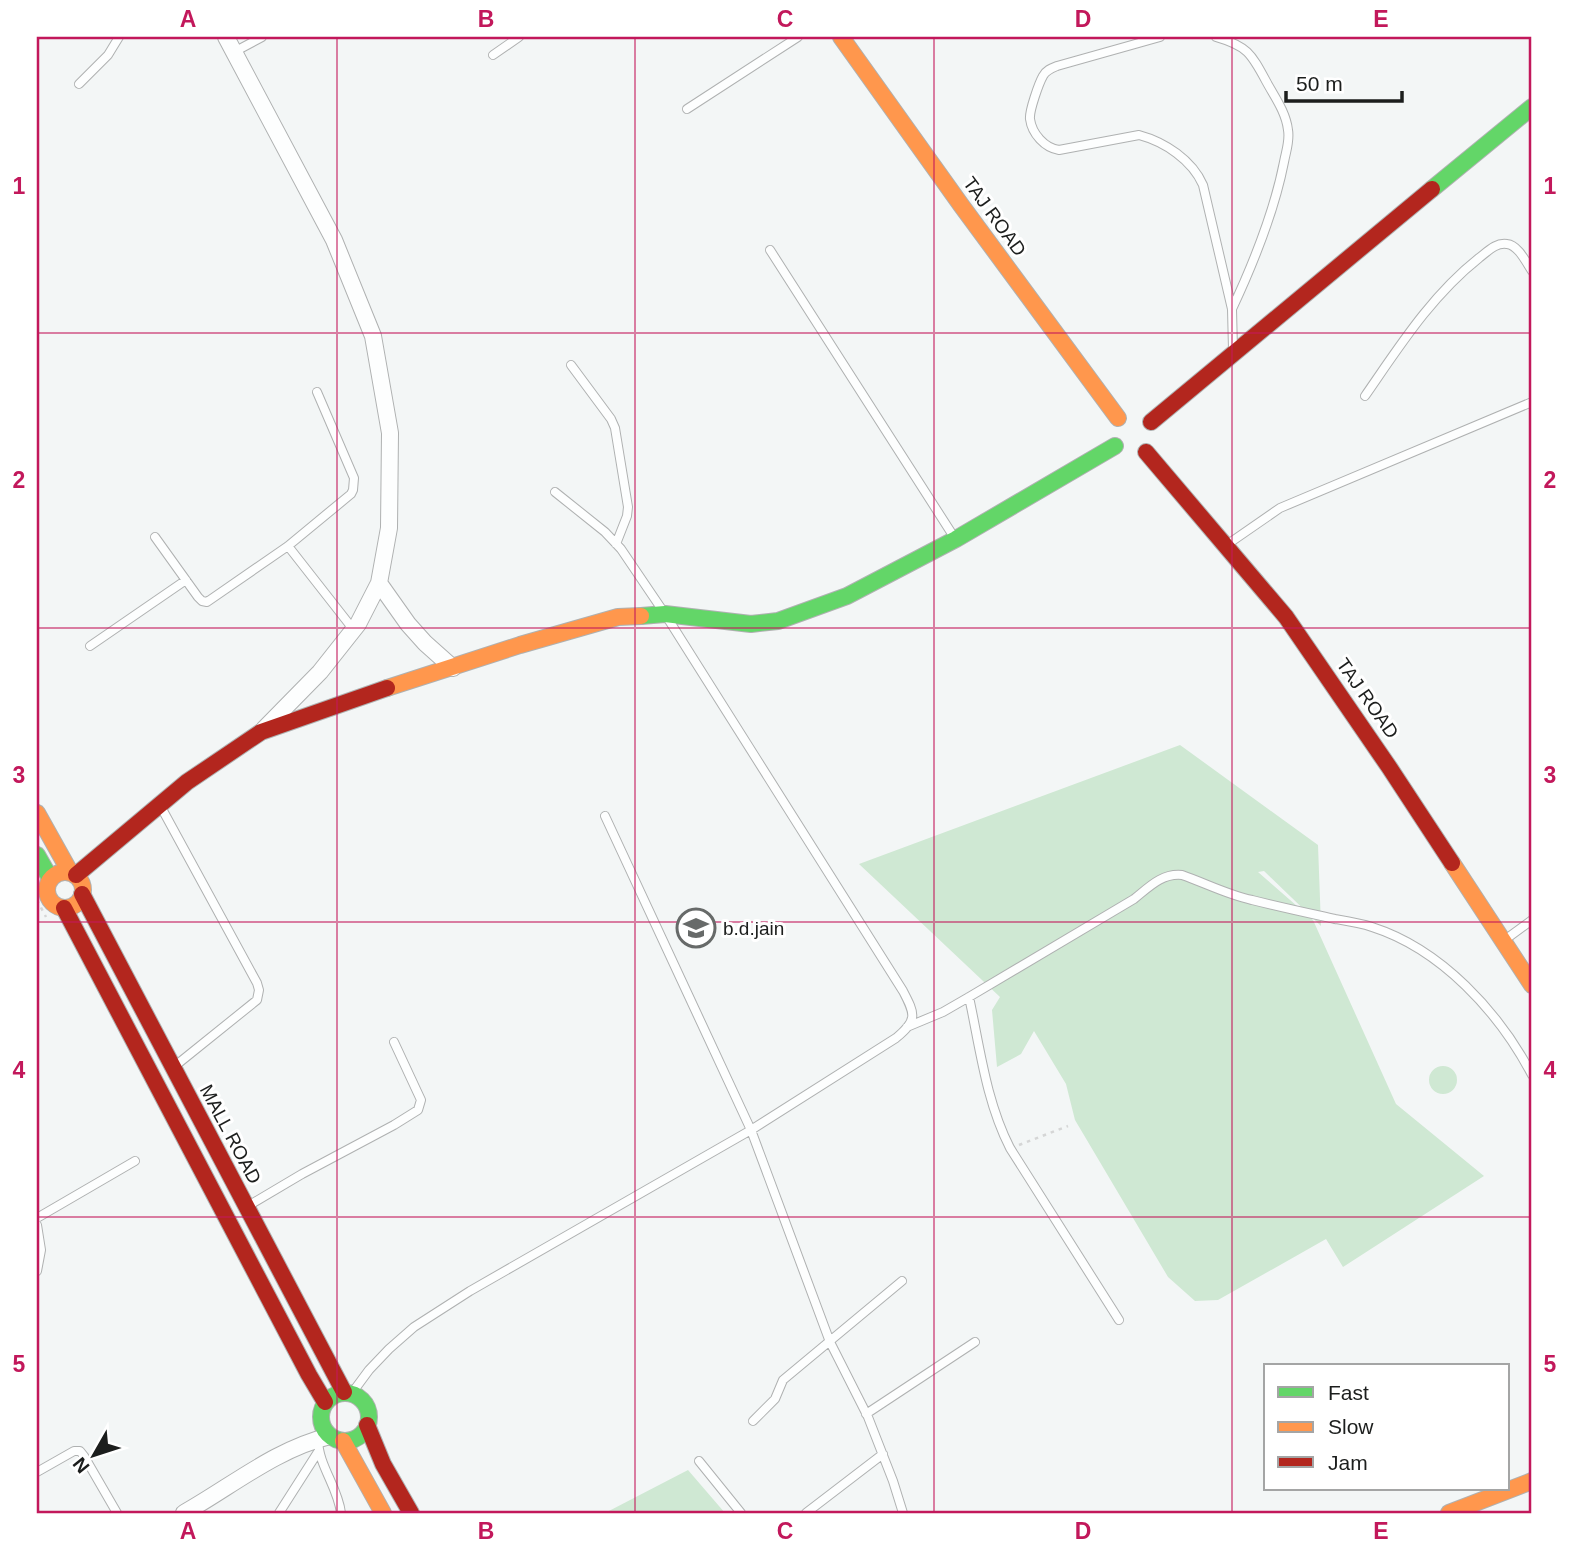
<svg xmlns="http://www.w3.org/2000/svg" width="1569" height="1550" font-family="Arial,sans-serif">
  <style>
    .green { fill: #cfe8d3 }
    .lines { fill: none; stroke-linecap: round; stroke-linejoin: round }
    .lane-casing { stroke: #afb1b1; stroke-width: 10 }
    .street-casing { stroke: #afb1b1; stroke-width: 18 }
    .fast-casing { stroke: #afb1b1; stroke-width: 18 }
    .slow-casing { stroke: #afb1b1; stroke-width: 18 }
    .jam-casing { stroke: #afb1b1; stroke-width: 18 }
    .path { stroke: #d5d6d6; stroke-width: 2.5; stroke-dasharray: 3.5 5; stroke-linecap: butt }
    .lane { stroke: #fdfefe; stroke-width: 8 }
    .street { stroke: #fdfefe; stroke-width: 16 }
    .fast { stroke: #63d668; stroke-width: 16 }
    .slow { stroke: #ff974d; stroke-width: 16 }
    .jam { stroke: #b3261e; stroke-width: 16 }
    .grid { fill: none; stroke: #c2185b; stroke-width: 2; stroke-opacity: 0.55 }
    .labels { text-anchor: middle; stroke-width: 6; stroke-linejoin: round; paint-order: stroke }
    .street-label { font-size: 19px; fill: #1c1e1d; stroke: #fff }
    .poi-label { font-size: 19px; fill: #1c1e1d; stroke: #fff; text-anchor: start }
    .neatline { fill: none; stroke: #c2185b; stroke-width: 2.5 }
    .grid-label { font-size: 23px; text-anchor: middle; font-weight: bold; fill: #c2185b }
  </style>
  <rect width="100%" height="100%" fill="#f3f6f6"/>
  <path class="green" d="M1180,745l138,100 3,81 -57,-55 -6,1 55,48 83,184 88,72 -141,91 -17,-28 -108,61 -23,1 -27,-24 -93,-157 -9,-36 -32,-53 -13,23 -24,13 -5,-57 8,-13 -141,-133z
    M1429 1080a14 14 0 1 1 28 0a14 14 0 1 1-28 0Z
    M688,1470l37,43h-120z"/>
  <g class="lines">
    <defs>
      <path id="lane" d="M1160,37l-103,29c-5,2 -11,4 -14,10 -4,7 -14,35 -13,43 2,15 15,29 29,31l80,-15c26,7 53,25 64,50l29,124 1,41
        M1216,37c31,9 35,16 50,44 8,15 20,31 22,49 2,11 -2,21 -4,32 -10,51 -30,100 -52,147
        M234,52l28,-15
        M493,55l26,-18
        M79,84l29,-29 11,-18
        M687,109l111,-72
        M770,250l184,287
        M571,365l40,54 4,9 13,79 -1,9 -11,28
        M1365,396c34,-49 66,-100 114,-138 8,-6 17,-16 28,-14 11,1 19,18 25,27
        M155,537l43,60 4,4 5,1 81,-56 63,-52 2,-4 1,-12 -37,-86
        M1228,544l52,-36 252,-106
        M288,546l65,83
        M90,646l96,-66
        M161,807l96,176 2,7 -2,10 -82,66
        M605,816l146,314 79,212 38,75 25,64 10,32
        M1506,939l26,-19
        M969,997c11,51 17,104 41,151l109,172
        M907,1027l36,-15 26,-15 165,-98c15,-12 28,-26 48,-24 23,8 46,20 70,25 28,7 56,13 83,19 12,2 25,4 37,8 69,22 127,85 160,148
        M248,1206l54,-32 92,-49 24,-15 3,-10 -27,-58
        M37,1218l98,-57
        M37,1225l4,25 -4,21
        M352,1393l17,-23 20,-21 25,-22 56,-36 281,-161 145,-92c22,-18 19,-24 7,-47l-238,-377 -44,-65 -16,-17 -50,-40
        M866,1414l109,-72
        M753,1421l22,-22 8,-19 119,-99
        M318,1439c0,26 20,48 23,74
        M699,1461l42,52
        M37,1472l37,-21h6l4,5 33,57
        M279,1513l39,-61
        M806,1513l77,-59"/>
      <path id="street" d="M226,37l108,203 39,96 17,97 -1,95 -10,55 -21,41 -38,48 -56,57
        M379,583l29,41 17,19 28,25
        M184,1513c48,-27 92,-64 146,-77"/>
      <path id="fast" d="M1432,189l100,-82
        M641,616l24,-2 86,10 27,-3 69,-25 109,-57 159,-93
        M37,855l13,23
        M321 1417a24 24 0 1 1 48 0a24 24 0 1 1-48 0Z"/>
      <path id="slow" d="M841,37l120,168 157,213
        M387,688l133,-43 98,-28 23,-1
        M37,813l33,59
        M1452,863l80,122
        M47 890a18 18 0 1 1 36 0a18 18 0 1 1-36 0Z
        M343,1441l40,72
        M1449,1513l83,-32"/>
      <path id="jam" d="M1151,422l281,-233
        M1146,452l140,165 103,150 63,96
        M76,875l111,-93 74,-50 126,-44
        M82,894l262,498
        M64,908l245,467 16,27
        M367,1425l16,39 28,49"/>
    </defs>
    <use href="#lane" class="lane-casing"/>
    <use href="#street" class="street-casing"/>
    <use href="#fast" class="fast-casing"/>
    <use href="#slow" class="slow-casing"/>
    <use href="#jam" class="jam-casing"/>
    <path class="path" d="M37,900l9,17
      M1019,1145l49,-19"/>
    <use href="#lane" class="lane"/>
    <use href="#street" class="street"/>
    <use href="#fast" class="fast"/>
    <use href="#slow" class="slow"/>
    <use href="#jam" class="jam"/>
  </g>
  <path class="grid" d="M337,37v1476M635,37v1476M934,37v1476M1232,37v1476M37,333h1495M37,628h1495M37,922h1495M37,1217h1495"/>
  <defs>
    <symbol id="school-ring" viewBox="-11 -11 22 22"><circle r="9.5" fill="#fff" stroke="#676a69" stroke-width="1.5"/><path d="M0-5L7-2L0 1L-7-2ZM-4 1L0 2.5L4 1V4Q0 6-4 4Z" fill="#676a69"/></symbol>
  </defs>
  <g fill-rule="evenodd">
    <use href="#school-ring" x="674" y="906" width="44" height="44"/>
  </g>
  <g class="labels">
    <g class="street-label">
      <text transform="translate(995 216) rotate(54)" y="7">TAJ ROAD</text>
      <text transform="translate(1368 698) rotate(55)" y="7">TAJ ROAD</text>
      <text transform="translate(231 1134) rotate(62)" y="7">MALL ROAD</text>
    </g>
    <g class="poi-label">
      <text x="723" y="935">b.d.jain</text>
    </g>
  </g>
  <rect width="1569" height="1550" fill="none" stroke="#ffffff" stroke-width="77"/>
  <rect x="1264" y="1364" width="245" height="126" fill="#ffffff" stroke="#a4a5a5" stroke-width="2"/>
  <rect x="1278" y="1387" width="35" height="10" fill="#63d668" stroke="#a4a5a5" stroke-width="2"/>
  <text x="1328" y="1400" font-size="21" fill="#1c1e1d">Fast</text>
  <rect x="1278" y="1422" width="35" height="10" fill="#ff974d" stroke="#a4a5a5" stroke-width="2"/>
  <text x="1328" y="1434" font-size="21" fill="#1c1e1d">Slow</text>
  <rect x="1278" y="1457" width="35" height="10" fill="#b3261e" stroke="#a4a5a5" stroke-width="2"/>
  <text x="1328" y="1470" font-size="21" fill="#1c1e1d">Jam</text>
  <g transform="translate(94 1455) rotate(231)" stroke="#ffffff" stroke-width="5" paint-order="stroke">
  <path d="M0-5L12 26L0 18L-12 26Z" fill="#1c1e1d"/>
  <text y="-10" font-size="19" font-weight="bold" text-anchor="middle" fill="#1c1e1d">N</text>
  </g>
  <path d="M1286 91v10h116v-10" fill="none" stroke="#1c1e1d" stroke-width="3.5"/>
  <text x="1296" y="91" font-size="21" fill="#1c1e1d" stroke="#ffffff" stroke-width="5" paint-order="stroke">50 m</text>
  <rect x="38" y="38" width="1492" height="1474" class="neatline"/>
  <g class="grid-label">
    <text x="188" y="27">A</text>
    <text x="486" y="27">B</text>
    <text x="785" y="27">C</text>
    <text x="1083" y="27">D</text>
    <text x="1381" y="27">E</text>
    <text x="19" y="194">1</text>
    <text x="1550" y="194">1</text>
    <text x="19" y="488">2</text>
    <text x="1550" y="488">2</text>
    <text x="19" y="783">3</text>
    <text x="1550" y="783">3</text>
    <text x="19" y="1078">4</text>
    <text x="1550" y="1078">4</text>
    <text x="19" y="1372">5</text>
    <text x="1550" y="1372">5</text>
    <text x="188" y="1539">A</text>
    <text x="486" y="1539">B</text>
    <text x="785" y="1539">C</text>
    <text x="1083" y="1539">D</text>
    <text x="1381" y="1539">E</text>
  </g>
</svg>
